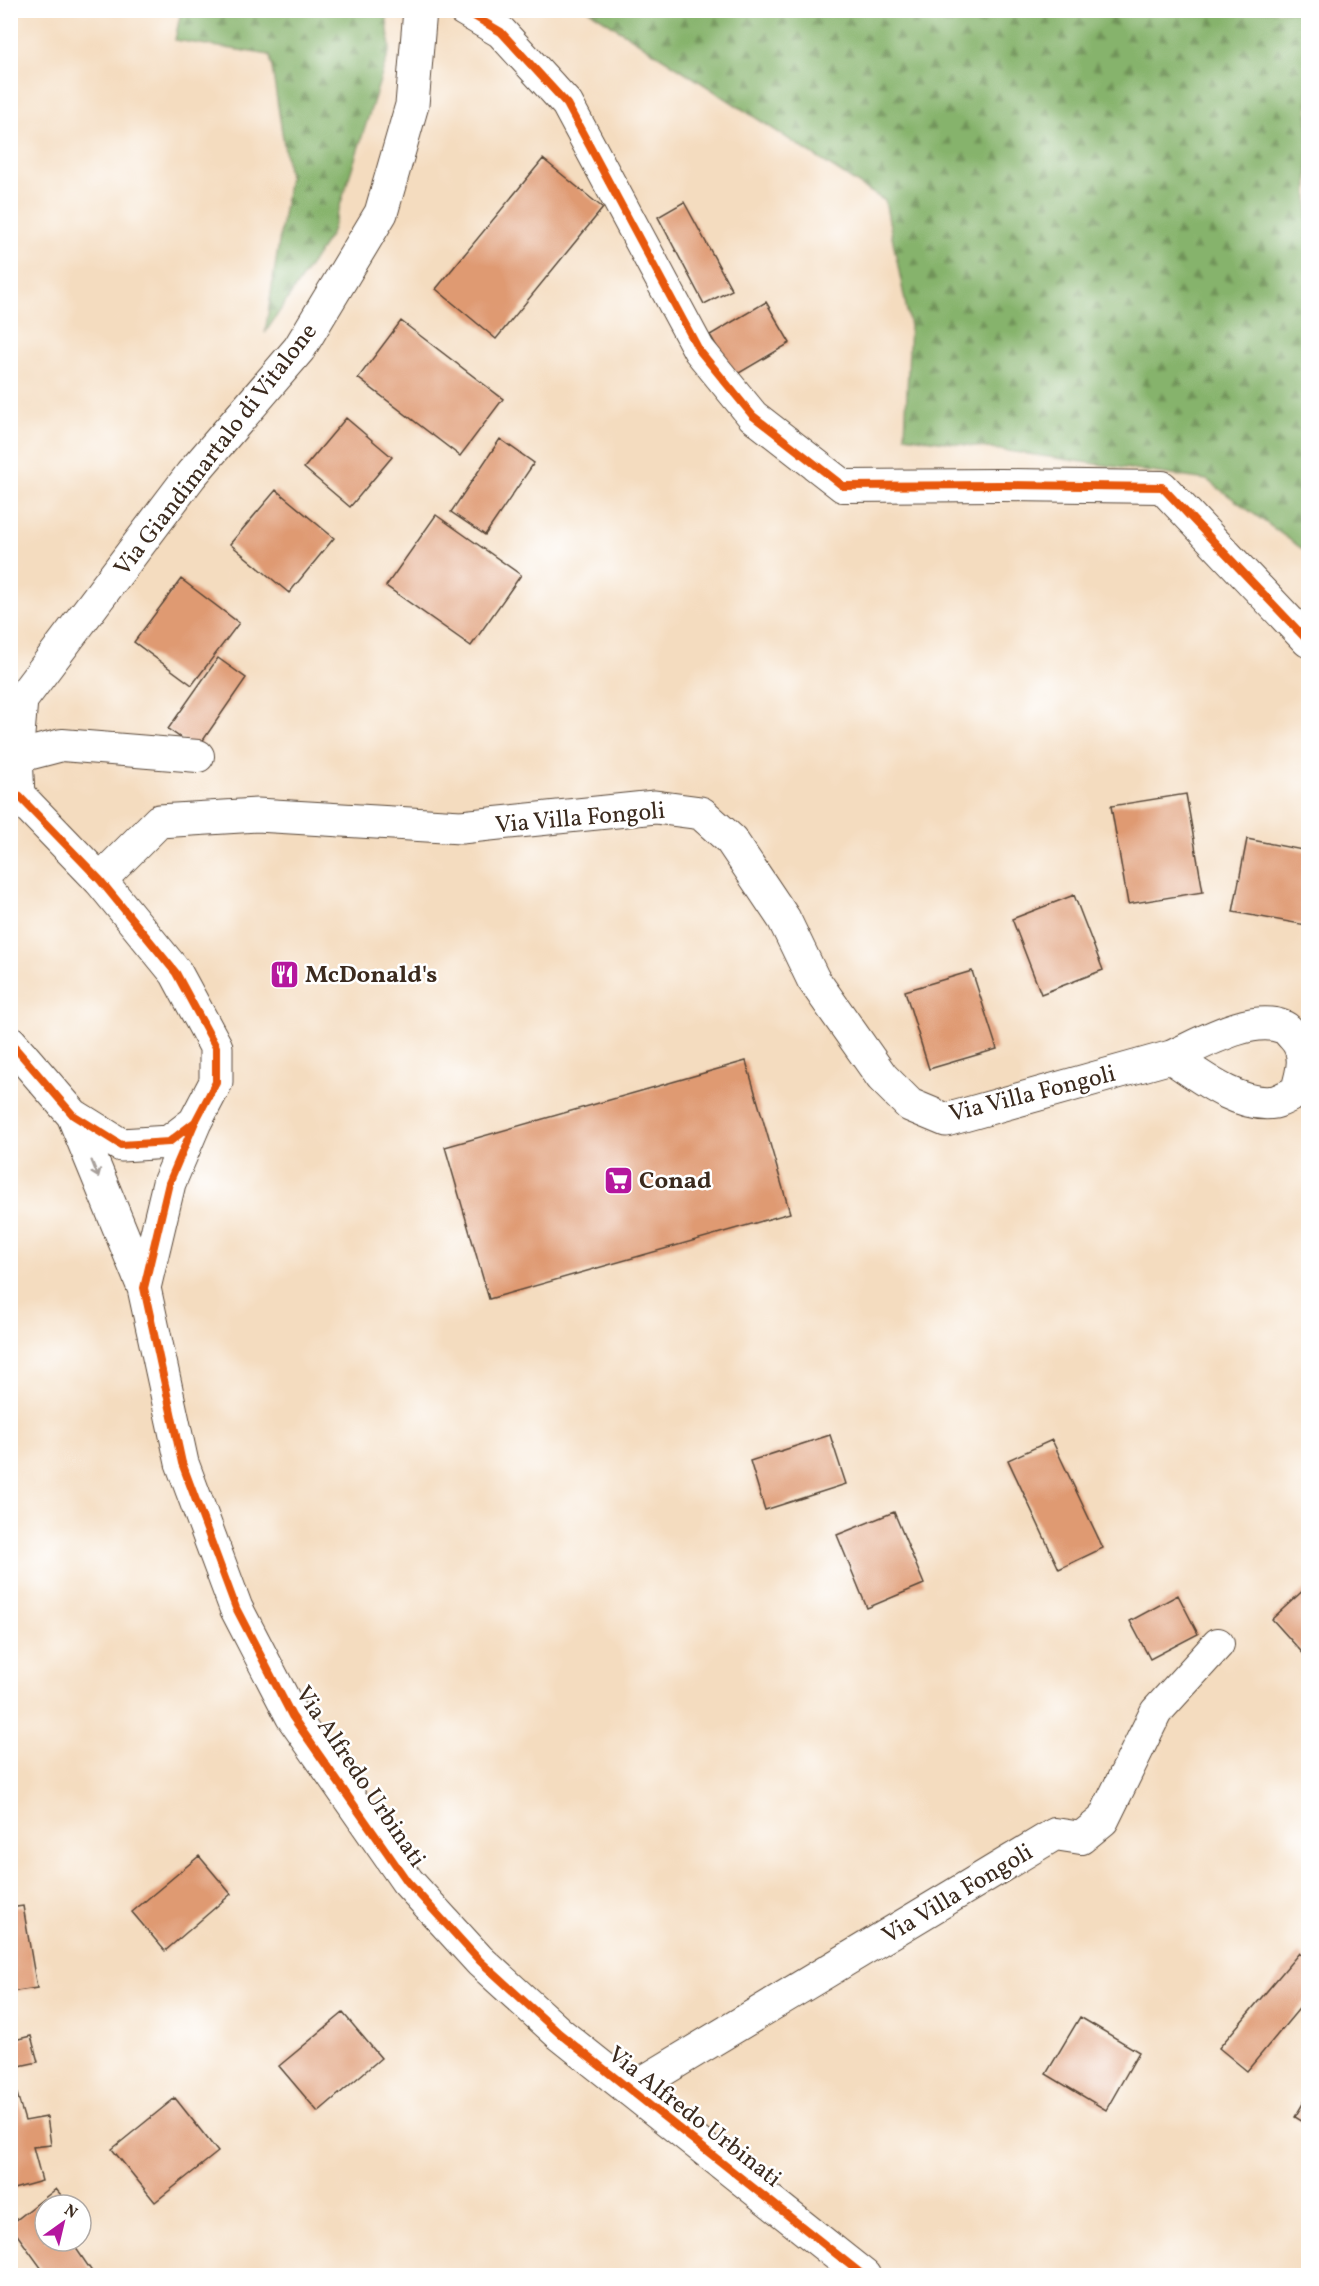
<svg xmlns="http://www.w3.org/2000/svg" width="1319" height="2286" font-family="Vollkorn,serif">
  <style>
    .forest { fill: url(#forest-firs); stroke: #606e45; stroke-width: 1.5 }
    .building { fill: #df9a72 }
    .lines { fill: none; stroke-linecap: round; stroke-linejoin: round }
    .minor-casing { stroke: #574536; stroke-width: 34 }
    .secondary-casing { stroke: #574536; stroke-width: 35 }
    .primary-casing { stroke: #574536; stroke-width: 35 }
    .minor { stroke: #fff; stroke-width: 32 }
    .secondary { stroke: #fff; stroke-width: 33 }
    .primary { stroke: #fff; stroke-width: 33 }
    .cycleway-casing { stroke: #fff; stroke-width: 11 }
    .cycleway { stroke: #e8590c; stroke-width: 8 }
    .oneway { stroke: #a79f9a }
    .labels { text-anchor: middle; stroke-width: 5; stroke-linejoin: round; paint-order: stroke }
    .street-label { font-size: 24px; fill: #3b2a1e; stroke: #fff }
    .poi-label { font-size: 24px; font-weight: bold; fill: #3b2a1e; stroke: #fff; text-anchor: start }
  </style>
  <defs>
    <pattern id="forest-firs" width="22" height="20" patternUnits="userSpaceOnUse" patternTransform="scale(1.5)"><rect width="22" height="20" fill="#86b36c"/><path d="M5 1l3.5 6h-7zM16 11l3.5 6h-7z" fill="#6f9258"/></pattern>
  </defs>
  <rect width="100%" height="100%" fill="#fff"/>
  <filter id="ink" filterUnits="userSpaceOnUse"><feTurbulence type="fractalNoise" baseFrequency=".0167" numOctaves="2"/><feDisplacementMap in="SourceGraphic" scale="12" xChannelSelector="R" yChannelSelector="G"/><feConvolveMatrix kernelMatrix="1 2 1 2 8 2 1 2 1" color-interpolation-filters="sRGB"/></filter>
  <filter id="wash" filterUnits="userSpaceOnUse"><feTurbulence type="fractalNoise" baseFrequency=".008" numOctaves="4" result="noise"/><feDisplacementMap in="SourceGraphic" scale="24" xChannelSelector="R" yChannelSelector="G"/><feGaussianBlur stdDeviation="1.35" result="paint"/><feColorMatrix in="noise" values="0 0 0 0 0 0 0 0 0 0 0 0 0 0 0 0 0 1.4 0 .05"/><feComposite in="paint" operator="in"/></filter>
  <g filter="url(#wash)">
    <rect width="100%" height="100%" fill="#f4dcbf"/>
    <path class="forest" d="M181,11h205l4,38 -59,185 -66,99 24,-156 -19,-122 -95,-15z
      M590,11h718v542l-101,-73 -302,-44 5,-110 -25,-125z"/>
    <g id="blocks">
      <path class="building" d="M543,159l60,49 -107,131 -60,-50z
        M684,202l48,88 -28,14 -46,-87z
        M766,302l24,41 -56,33 -24,-41z
        M401,321l102,78 -43,57 -102,-78z
        M346,418l46,39 -42,50 -46,-39z
        M500,439l34,24 -49,72 -34,-23z
        M276,490l58,48 -45,55 -59,-49z
        M436,515l85,60 -50,71 -85,-60z
        M181,579l58,44 -47,62 -58,-43z
        M218,658l28,20 -49,71 -29,-20z
        M1186,794l17,98 -75,12 -17,-98z
        M1247,839l61,12v60l-2,14 -73,-13z
        M1074,895l29,75 -62,24 -29,-75z
        M972,971l25,78 -68,20 -24,-78z
        M746,1061l44,152 -301,86 -44,-152z
        M830,1435l16,49 -81,26 -15,-49z
        M1052,1440l51,108 -44,21 -51,-109z
        M894,1512l30,72 -57,24 -30,-73z
        M1308,1586v73l-36,-40z
        M1178,1595l20,39 -48,25 -20,-38z
        M199,1856l32,38 -66,57 -33,-39z
        M23,1906l14,82 -27,4v-84z
        M1299,1953l9,9v36l-61,73 -28,-23z
        M343,2013l38,45 -63,54 -39,-46z
        M1080,2017l59,35 -33,58 -60,-36z
        M31,2036l7,26 -28,6v-27z
        M10,2070l15,51 22,-4 4,28 -18,2 9,34 -32,9z
        M1308,2095v30l-13,-8z
        M175,2098l43,54 -63,50 -43,-53z
        M56,2189l13,16h-24v36h26l24,35h-48l-37,-51z"/>
    </g>
  </g>
  <g filter="url(#ink)">
    <use href="#blocks" fill-opacity="0" stroke="#574536" stroke-width="1.5"/>
    <g class="lines">
      <defs>
        <path id="minor" d="M464,10l37,22 66,72 132,246 54,66 90,70 157,-1 162,2 146,154
          M16,757l46,-12 136,11
          M630,2090l425,-256 26,4 22,-18 53,-108 62,-68"/>
        <path id="secondary" d="M100,880l59,-59 98,-6 204,12 194,-20 46,6 30,27 53,79 29,60 69,98 28,28 36,15 225,-63c27,18 68,51 104,45 7,-2 15,-7 22,-10 6,-20 12,-40 -4,-56 -3,-3 -6,-8 -10,-9 -32,-13 -82,17 -112,30"/>
        <path id="primary" d="M10,710l11,-10 170,-225 108,-126 82,-136 31,-108 8,-95
          M10,792l8,3 82,85 76,93 40,74v35l-21,40 -26,20 -48,3 -48,-30 -63,-73
          M18,795l-2,-38 5,-57
          M73,1115l71,173 38,175 54,145 56,108 115,165 73,80 80,73 304,242
          M144,1288l25,-105 26,-61"/>
      </defs>
      <use href="#minor" class="minor-casing"/>
      <use href="#secondary" class="secondary-casing"/>
      <use href="#primary" class="primary-casing"/>
      <use href="#minor" class="minor"/>
      <use href="#secondary" class="secondary"/>
      <use href="#primary" class="primary"/>
      <defs>
        <path id="cycleway" d="M464,10l37,22 66,72 132,246 54,66 90,70 157,-1 162,2 146,154
          M10,792l8,3 82,85 76,93 40,74v35l-21,40 -26,20 -48,3 -48,-30 -63,-73
          M195,1122l-26,61 -25,105 38,175 54,145 56,108 115,165 73,80 80,73 304,242"/>
      </defs>
      <use href="#cycleway" class="cycleway-casing"/>
      <use href="#cycleway" class="cycleway"/>
    </g>
    <defs><path id="oneway-shaft" d="M-6 0H5M1.5-3L5.5 0L1.5 3" fill="none" stroke-width="1.6" stroke-linecap="round" stroke-linejoin="round" transform="scale(1.5)"/></defs>
    <use class="oneway" href="#oneway-shaft" transform="translate(95 1169) rotate(68)"/>
  </g>
  <defs>
    <symbol id="restaurant-square" viewBox="-11 -11 22 22"><rect x="-9" y="-9" width="18" height="18" rx="4" fill="#b5179e" stroke="#fff"/><path d="M-5-6h1v4h1v-4h1v4h1v-4h1v5L-1.5 .5V6h-2V.5L-5-1ZM5-6V6H3V1.5H1.5Q1.5-4 5-6Z" fill="#fff"/></symbol>
    <symbol id="supermarket-square" viewBox="-11 -11 22 22"><rect x="-9" y="-9" width="18" height="18" rx="4" fill="#b5179e" stroke="#fff"/><path d="M-6-5.5h2.5l.6 2H6L4.5 2H-2.5L-4.4-4H-6ZM-1.5 3.2a1.3 1.3 0 1 0 .1 0ZM3 3.2a1.3 1.3 0 1 0 .1 0Z" fill="#fff"/></symbol>
  </defs>
  <g fill-rule="evenodd">
    <use href="#restaurant-square" x="268" y="958" width="33" height="33"/>
    <use href="#supermarket-square" x="602" y="1164" width="33" height="33"/>
  </g>
  <g class="labels">
    <g class="street-label">
      <text transform="translate(215 449) rotate(-52)" y="8">Via Giandimartalo di Vitalone</text>
      <text transform="translate(580 817) rotate(-5)" y="8">Via Villa Fongoli</text>
      <text transform="translate(1032 1093) rotate(-14)" y="8">Via Villa Fongoli</text>
      <text transform="translate(361 1776) rotate(56)" y="8">Via Alfredo Urbinati</text>
      <text transform="translate(957 1893) rotate(-31)" y="8">Via Villa Fongoli</text>
      <text transform="translate(695 2116) rotate(38)" y="8">Via Alfredo Urbinati</text>
    </g>
    <g class="poi-label">
      <text x="305" y="982">McDonald's</text>
      <text x="639" y="1188">Conad</text>
    </g>
  </g>
  <rect width="1319" height="2286" fill="none" stroke="#fff" stroke-width="36"/>
  <g transform="translate(63 2223) rotate(34)"><circle r="28" fill="#ffffff" stroke="#b1aaa5" stroke-width="1.5"/>
  <path d="M0-4.5L10 22L0 15L-10 22Z" fill="#b5179e"/>
  <text y="-9" font-size="16" font-weight="bold" text-anchor="middle" fill="#3b2a1e">N</text>
  </g>
</svg>
